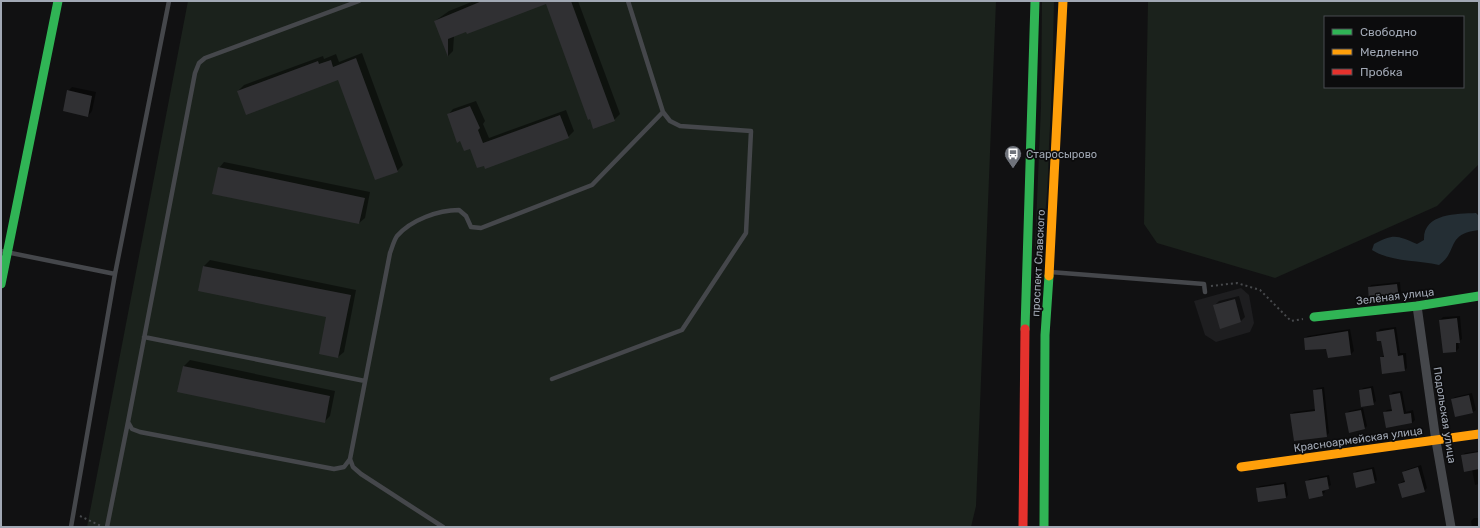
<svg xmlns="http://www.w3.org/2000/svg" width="1480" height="528" font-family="Rubik,sans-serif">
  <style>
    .built { fill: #1e1e20 }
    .green { fill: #1b221c; fill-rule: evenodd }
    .water { fill: #242e34 }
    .shadow { fill: #0007 }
    .building { fill: #303033 }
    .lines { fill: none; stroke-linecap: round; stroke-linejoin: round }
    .path { stroke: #47494c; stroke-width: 2; stroke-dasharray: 2 3; stroke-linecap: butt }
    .lane { stroke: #45474b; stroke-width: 4.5 }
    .street { stroke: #45474b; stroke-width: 9 }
    .fast { stroke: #30b455; stroke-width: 9 }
    .slow { stroke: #ff9f0a; stroke-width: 9 }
    .jam { stroke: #e5322d; stroke-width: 9 }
    .labels { text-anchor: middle; stroke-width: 3.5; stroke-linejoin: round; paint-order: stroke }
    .poi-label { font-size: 11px; fill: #a1a8b4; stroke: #0c0c0d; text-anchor: start }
    .street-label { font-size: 11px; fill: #a1a8b4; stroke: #0c0c0d }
  </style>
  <rect width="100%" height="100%" fill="#111112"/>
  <path class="built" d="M1241,288l8,7 5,28 -4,9 -34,10 -11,-7 -11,-34z"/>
  <path class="green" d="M188,1h808l-20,505 -5,21h-884z
    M1042,1h12c-1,48 -2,96 -5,144 -1,36 -2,73 -11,107l-3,-5 6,-140z
    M1148,1h331v163l-42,42 -162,72 -118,-35 -13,-19zM1325,17h138v70h-138z"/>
  <path class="water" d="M1476,213l3,3v14c-34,4 -20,21 -40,35 -22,-5 -48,-3 -67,-15l2,-6c20,-11 24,-8 43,0l7,-4c-1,-27 33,-26 52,-27z"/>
  <path class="shadow" d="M474,1h104l42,113 -6,6 -67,-118 -93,34 -1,15 -5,5 -13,-35 14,-10z
    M362,53l41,112 -6,6 -58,-93 -101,13 6,-6 79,-29 1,3 12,-5 3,8z
    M72,87l24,5 -4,19 -4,5 -20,-25z
    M476,101l9,20 -2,3 6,14 77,-28 8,21 -6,6 -97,10 -23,-32 5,-6z
    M224,162l146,30 -5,26 -6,5 -140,-55z
    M210,260l146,30 -12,62 -6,5 -11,-41 -128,-26 5,-24z
    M1400,282l1,13 -3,2 -29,-9 2,-3z
    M1239,296l6,21 -4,4 -27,-15 5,-5z
    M1460,316l2,23 -4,3 1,6 -3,3 -16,-31 3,-3z
    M1396,327l4,26h6l1,15 -2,2 -24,-12 3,-3 -2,-15 -5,-8 3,-3z
    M1350,329l4,22 -3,3 -46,-16 3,-2z
    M190,360l145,31 -5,25 -6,6 -145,-31 5,-25z
    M1373,386l3,15 -3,3 -13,-13 3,-3z
    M1324,387l5,46 -3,3 -35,-22 3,-2 22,-3 -2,-19 3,-2z
    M1402,391l4,21 7,-2 2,10 -3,3 -28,-10 3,-3 6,-1 -3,-14 3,-3z
    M1472,393l4,17 -3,2 -21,-13 3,-2z
    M1363,408l4,18 -2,2 -19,-14 3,-3z
    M1479,451v33l-4,1 -3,-16 -10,-13 3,-3z
    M1421,465l6,23 -3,3 -25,-7 6,-4 -2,-8 3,-2z
    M1374,467l3,13 -2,2 -21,-8 2,-3z
    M1329,475l2,10 -7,4 1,3 -3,3 -16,-13 3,-3z
    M1286,482l2,13 -3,3 -28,-10 3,-2z
    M1474,518h5v9h-7l-1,-6z"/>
  <path class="building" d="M482,1h89l44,120 -22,8 -3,-10 -2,1 -42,-116 -79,30 -1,-2 -18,7v18l-14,-36z
    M356,58l42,114 -23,8 -37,-100 -92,35 -9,-24 81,-30 1,3 12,-4 2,7z
    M67,90l25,6 -4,21 -25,-6z
    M470,106l10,22 -2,2 5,13 77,-28 9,23 -84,31 -1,-3 -7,2 -7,-19 -6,2 -4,-10 -3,2 -10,-29z
    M218,167l147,31 -6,26 -147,-30z
    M203,266l148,29 -13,63 -19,-4 7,-37 -128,-26z
    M1397,284l2,14 -30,3 -1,-14z
    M1235,299l6,23 -21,7 -7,-24z
    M1457,318l3,25h-4v9l-13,1 -4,-33z
    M1394,329l4,27 5,-1 2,16 -23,3 -2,-17h4l-3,-16h-4l-1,-9z
    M1348,331l3,24 -23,3 -2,-9 -21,1 -1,-12z
    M183,366l147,30 -5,27 -148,-31z
    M1371,388l3,17 -13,2 -2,-17z
    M1322,389l5,48 -33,4 -4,-27 25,-3 -2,-21z
    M1400,393l4,21 7,-1 1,10 -26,5 -3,-16 9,-1 -3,-16z
    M1469,395l4,18 -18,4 -4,-18z
    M1361,410l4,19 -16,4 -4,-20z
    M1479,452v17l-15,3 -3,-17z
    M1418,467l7,25 -23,6 -4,-14 7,-2 -3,-10z
    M1372,469l3,14 -19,5 -3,-15z
    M1327,477l2,12 -7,2 1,5 -14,3 -4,-18z
    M1284,484l2,14 -28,4 -2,-14z"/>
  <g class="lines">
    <path class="path" d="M205,1h2
      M1211,286l26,-3 23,7 31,31 12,-2
      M80,516l21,10"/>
    <path class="lane" d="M359,1l-154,57 -6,5 -4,10 -67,349 4,7 8,3 194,37 10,-2 6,-8 40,-206c2,-5 4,-13 7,-17 14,-16 41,-26 62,-26l7,6 5,11 10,1 111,-43 71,-73 -35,-111
      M1,251l114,23
      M1050,272l154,12 1,8
      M144,337l221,44
      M552,379l130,-49 64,-97 5,-102 -71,-5 -10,-5 -7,-9
      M350,459l3,8 8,7 82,53
      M71,527l44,-253 54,-273
      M107,527l21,-105"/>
    <path class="street" d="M1417,306l19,135 15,86"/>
    <path class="fast" d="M1,284l57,-283
      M1314,317l103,-11 62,-10
      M1025,329l10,-328
      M1044,527l1,-192 4,-59"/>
    <path class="slow" d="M1049,276l14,-275
      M1241,467l238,-33"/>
    <path class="jam" d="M1023,527l2,-198"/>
  </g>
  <defs>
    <symbol id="bus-pin" viewBox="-11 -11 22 30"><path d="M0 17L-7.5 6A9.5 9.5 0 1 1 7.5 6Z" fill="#6f737b" stroke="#0c0c0d"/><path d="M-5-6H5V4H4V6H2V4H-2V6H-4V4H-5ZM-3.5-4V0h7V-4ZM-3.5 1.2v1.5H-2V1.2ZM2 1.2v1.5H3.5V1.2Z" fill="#fff"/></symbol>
  </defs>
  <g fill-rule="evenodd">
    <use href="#bus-pin" x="1003" y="144" width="20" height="27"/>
  </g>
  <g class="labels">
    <g class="poi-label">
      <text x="1026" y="158">Старосырово</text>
    </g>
    <g class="street-label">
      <text transform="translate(1038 263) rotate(-87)" y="4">проспект Славского</text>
      <text transform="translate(1395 296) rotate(-7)" y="4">Зелёная улица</text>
      <text transform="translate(1445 415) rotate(81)" y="4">Подольская улица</text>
      <text transform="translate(1358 439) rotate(-8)" y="4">Красноармейская улица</text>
    </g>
  </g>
  <rect width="1480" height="528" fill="none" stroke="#a1a8b4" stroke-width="4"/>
  <rect x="1324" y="16" width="140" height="72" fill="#0c0c0d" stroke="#484a50"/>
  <rect x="1332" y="29" width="20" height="6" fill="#30b455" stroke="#484a50"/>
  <text x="1360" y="36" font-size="12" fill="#a1a8b4">Свободно</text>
  <rect x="1332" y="49" width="20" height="6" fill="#ff9f0a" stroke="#484a50"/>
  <text x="1360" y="56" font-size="12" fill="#a1a8b4">Медленно</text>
  <rect x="1332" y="69" width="20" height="6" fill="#e5322d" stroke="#484a50"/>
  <text x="1360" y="76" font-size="12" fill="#a1a8b4">Пробка</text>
</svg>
